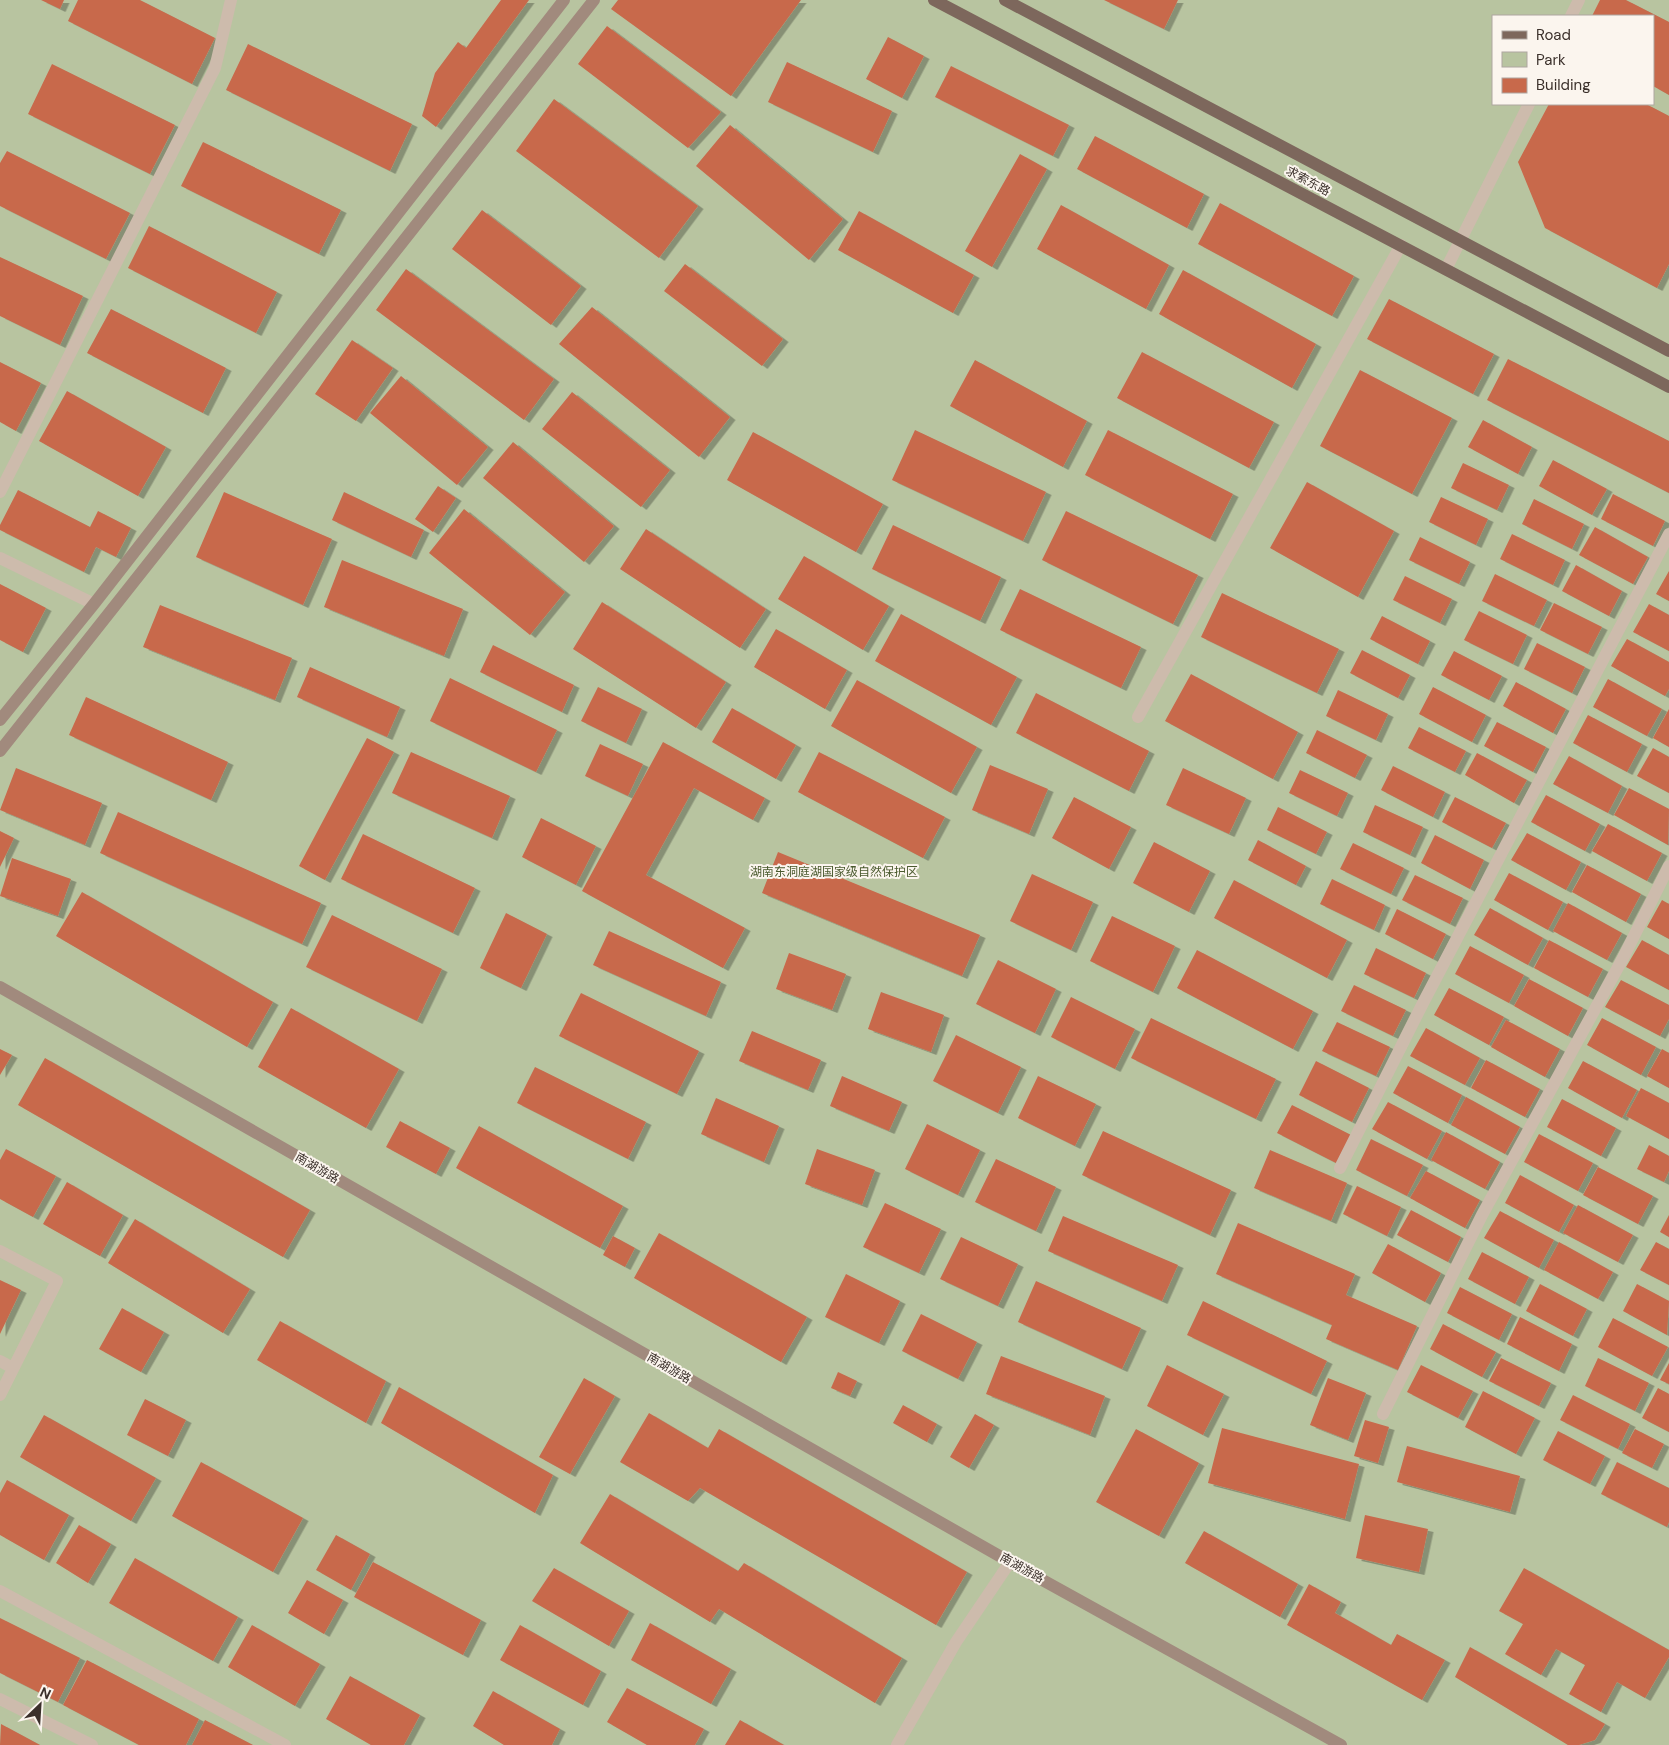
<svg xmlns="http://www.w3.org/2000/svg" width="1669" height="1745" font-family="'DM Sans','Noto Sans SC',sans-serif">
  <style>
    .green { fill: #b8c4a0; fill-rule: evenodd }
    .building { fill: #c8694b; filter: url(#shadow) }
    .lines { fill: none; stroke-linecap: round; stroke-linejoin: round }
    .street { stroke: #cdbbac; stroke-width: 12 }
    .secondary { stroke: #a18a7d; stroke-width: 12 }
    .primary { stroke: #7d675c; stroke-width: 12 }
    .labels { text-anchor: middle; stroke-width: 4; stroke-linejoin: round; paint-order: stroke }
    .street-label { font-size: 12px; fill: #3b302b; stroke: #fbf5ee }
    .park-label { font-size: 12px; fill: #4a5a2e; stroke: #fbf5ee }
  </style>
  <defs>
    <filter id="shadow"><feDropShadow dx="5.5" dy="3" stdDeviation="0" flood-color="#0004"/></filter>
  </defs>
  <rect width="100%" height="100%" fill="#f4ebe1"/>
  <path class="green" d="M0,0h1669v1745h-1669zM1493,16h160v88h-160z"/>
  <path class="building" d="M41,0h23l-4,9z
    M78,0h62l75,38 -23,46 -124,-63z
    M501,0h28l-93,127 -14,-11 13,-43 23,-31 8,6z
    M618,0h183l-70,96 -120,-87z
    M1104,0h74l-14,29z
    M1600,0h26l43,22v73l-16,-9v-70h-61z
    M607,26l114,86 -33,36 -110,-84z
    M888,37l36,19 -22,42 -36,-19z
    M248,44l164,80 -22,47 -164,-81z
    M787,62l105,49 -19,41 -105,-50z
    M52,64l123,61 -25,49 -122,-60z
    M951,66l118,59 -16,31 -118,-59z
    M554,99l144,107 -39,52 -143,-107z
    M1549,104h97l23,12v148l-12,24 -112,-60 -27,-66z
    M730,125l113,94 -34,41 -113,-94z
    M1095,136l109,58 -17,34 -110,-59z
    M203,142l138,68 -22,44 -138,-68z
    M7,151l123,62 -24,46 -106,-53v-43z
    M1020,154l27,15 -55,98 -27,-16z
    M1220,203l134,73 -22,40 -134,-72z
    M1061,205l108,60 -23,44 -109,-60z
    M482,210l99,76 -30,39 -99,-76z
    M859,211l115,64 -21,38 -115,-63z
    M149,226l128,66 -21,41 -128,-65z
    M0,257l83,39 -23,49 -60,-29z
    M685,264l98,75 -21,27 -98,-75z
    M406,269l148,110 -30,41 -148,-110z
    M1183,270l133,74 -24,44 -133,-74z
    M1389,299l105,55 -21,40 -106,-55z
    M592,307l138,110 -31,40 -140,-113z
    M111,309l115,59 -23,45 -116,-60z
    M352,340l41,28 -37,53 -41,-27z
    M1142,352l132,70 -25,46 -132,-70z
    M1508,359l161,82v52l-182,-93z
    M975,360l112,61 -24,46 -113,-61z
    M0,362l41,21 -25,48 -16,-9z
    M1360,370l92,48 -40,76 -92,-48z
    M401,376l87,71 -31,38 -87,-72z
    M67,391l99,56 -28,49 -99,-55z
    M572,392l98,78 -29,37 -99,-78z
    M1483,420l49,27 -14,27 -50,-27z
    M915,430l131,62 -23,49 -131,-61z
    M1108,430l125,64 -23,45 -125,-64z
    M753,432l130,72 -27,48 -129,-72z
    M513,442l101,84 -30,36 -101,-84z
    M1553,460l54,29 -15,26 -53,-29z
    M1463,463l46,22 -12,25 -46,-22z
    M1307,482l87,49 -36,66 -88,-49z
    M438,486l18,12 -23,34 -18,-13z
    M18,490l72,37 8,-16 33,17 -15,29 -20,-10 -12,25 -84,-42v-5z
    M224,492l108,47 -29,66 -107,-48z
    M344,492l80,38 -13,27 -79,-37z
    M1613,494l52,27 -12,25 -52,-27z
    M1441,497l47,22 -12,26 -47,-23z
    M1534,499l50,25 -12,25 -50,-25z
    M464,509l101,83 -35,43 -101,-82z
    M1066,511l132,64 -25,49 -131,-64z
    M893,525l108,52 -21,44 -108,-52z
    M1595,527l53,30 -15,27 -54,-29z
    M646,529l120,80 -26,39 -120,-79z
    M1512,534l53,26 -12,25 -53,-26z
    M1420,537l50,25 -11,22 -50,-24z
    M804,556l85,50 -26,44 -85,-51z
    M342,560l121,49 -19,47 -120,-49z
    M1576,565l46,26 -13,25 -47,-25z
    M1669,571v30l-13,-7z
    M1495,574l52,26 -13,26 -52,-25z
    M1405,576l47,23 -12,24 -47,-23z
    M0,584l46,24 -23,44 -23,-12z
    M1020,589l121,58 -20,41 -121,-58z
    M1222,593l117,56 -22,44 -116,-56z
    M602,602l124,80 -30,46 -123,-79z
    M1554,603l48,24 -14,27 -48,-24z
    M1649,604l20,11v36l-36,-19z
    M160,605l132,53 -17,42 -132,-53z
    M1479,611l48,24 -14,29 -49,-24z
    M901,614l116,63 -26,48 -116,-64z
    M1382,616l48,25 -12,23 -48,-25z
    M776,629l71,41 -22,39 -71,-42z
    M1627,639l42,23v27l-4,7 -54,-30z
    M1537,643l48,24 -13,26 -48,-24z
    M493,645l81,40 -12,27 -82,-40z
    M1362,650l48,25 -12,23 -48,-25z
    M1454,651l48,25 -13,24 -48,-25z
    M310,667l90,40 -13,30 -90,-40z
    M1191,674l107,58 -25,47 -108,-58z
    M450,678l107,52 -21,42 -106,-51z
    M1608,679l54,30 -15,27 -54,-29z
    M857,680l120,67 -26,46 -120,-67z
    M1516,682l50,27 -13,24 -50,-27z
    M598,687l44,22 -16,34 -45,-22z
    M1433,687l53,28 -14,27 -53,-28z
    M1338,690l50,24 -12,26 -50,-24z
    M1036,693l113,58 -20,40 -113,-58z
    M86,697l142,65 -17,38 -142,-65z
    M732,708l64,37 -20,34 -64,-37z
    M1669,709v38l-16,-9z
    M1588,715l54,29 -15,28 -54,-29z
    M1497,722l49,25 -13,25 -49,-26z
    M1419,727l47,24 -11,21 -47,-24z
    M1317,730l50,25 -12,23 -49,-25z
    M367,738l27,14 -69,128 -26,-14z
    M663,742l102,56 -12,22 -59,-32 -48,87 99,53 -22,40 -141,-77z
    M600,744l43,20 -15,32 -43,-20z
    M1653,748l16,9v36l-32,-17z
    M411,752l99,44 -18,42 -100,-45z
    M819,752l126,65 -22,41 -125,-66z
    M1477,753l50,27 -13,23 -49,-28z
    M1569,756l53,30 -14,27 -55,-29z
    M990,765l58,24 -19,45 -57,-24z
    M1393,766l52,26 -12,25 -52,-27z
    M16,768l86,35 -17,42 -85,-35z
    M1183,768l63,30 -17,36 -63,-29z
    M1300,770l48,23 -11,23 -48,-23z
    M1629,788l40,21 -1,36 -54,-30z
    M1546,795l54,29 -15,27 -54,-29z
    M1074,797l57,30 -22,42 -57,-31z
    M1455,797l51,26 -14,25 -50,-26z
    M1375,805l48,22 -13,28 -47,-23z
    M1278,807l49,25 -11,22 -49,-24z
    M118,812l203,91 -19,41 -202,-91z
    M541,818l55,28 -20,39 -54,-28z
    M1608,824l54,29 -15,28 -55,-30z
    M0,831l14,7 -14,29z
    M1527,833l54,29 -15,28 -55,-30z
    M363,834l112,54 -22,45 -112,-54z
    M1435,835l49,25 -14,29 -49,-26z
    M1258,840l48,26 -10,19 -48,-25z
    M1154,842l56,29 -21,41 -56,-29z
    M1353,843l51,25 -13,26 -51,-25z
    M778,852l202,83 -18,41 -200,-83z
    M12,858l59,21 -13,37 -58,-20z
    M1587,865l54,29 -15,28 -54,-30z
    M1509,873l54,29 -15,28 -54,-30z
    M1032,874l61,28 -22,48 -61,-29z
    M1415,875l48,23 -13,26 -48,-24z
    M1332,879l53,26 -11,25 -54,-26z
    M1234,880l113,60 -20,38 -113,-60z
    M82,892l191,110 -26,45 -191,-111z
    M1662,900l7,4v35l-22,-12z
    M1568,903l54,30 -15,27 -54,-29z
    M1490,908l53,30 -15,27 -54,-30z
    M1397,909l49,25 -13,25 -48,-25z
    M506,913l41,21 -26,54 -41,-20z
    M332,915l110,54 -25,52 -111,-54z
    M1112,916l63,30 -22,46 -63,-31z
    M609,931l112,51 -15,34 -113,-51z
    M1549,940l54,29 -15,28 -54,-29z
    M1642,940l27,15v35l-43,-23z
    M1470,946l54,29 -15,28 -54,-29z
    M1376,948l50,25 -12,25 -50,-24z
    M1197,950l116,61 -20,38 -116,-61z
    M789,953l57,21 -14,36 -56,-21z
    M998,960l58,29 -21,44 -59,-29z
    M1529,979l54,29 -15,28 -54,-30z
    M1621,980l48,25v14l-9,17 -55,-29z
    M1354,985l52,25 -13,26 -52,-25z
    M1449,988l55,29 -15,28 -55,-30z
    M881,992l63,23 -13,37 -63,-23z
    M581,993l118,58 -22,43 -118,-58z
    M1071,997l64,32 -20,40 -64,-32z
    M291,1008l108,61 -33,59 -108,-61z
    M1151,1018l125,61 -20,40 -125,-61z
    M1602,1018l54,29 -15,28 -54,-30z
    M1506,1020l54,29 -15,28 -54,-30z
    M1337,1022l53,25 -14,29 -54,-25z
    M1426,1028l54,30 -15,27 -55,-29z
    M752,1031l69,29 -13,30 -69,-29z
    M956,1035l65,32 -23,46 -65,-32z
    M0,1049l12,6 -12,20z
    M1662,1049l7,4v35l-22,-12z
    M45,1058l265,152 -27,47 -265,-152z
    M1486,1060l54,29 -15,28 -54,-29z
    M1316,1061l53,27 -17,34 -53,-27z
    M1583,1061l54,29 -15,28 -54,-30z
    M1408,1066l54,29 -14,28 -55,-30z
    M535,1067l111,55 -18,37 -111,-56z
    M842,1076l60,26 -13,29 -59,-25z
    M1038,1076l58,28 -21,42 -57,-28z
    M1641,1088l28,15v36l-43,-23z
    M1466,1097l54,30 -15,27 -54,-29z
    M716,1098l63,28 -15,36 -63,-28z
    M1562,1099l54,29 -15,28 -54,-29z
    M1388,1102l54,29 -15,28 -55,-30z
    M1292,1105l59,30 -15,28 -59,-30z
    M400,1121l50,27 -14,26 -50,-27z
    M927,1124l53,26 -22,45 -53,-26z
    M479,1126l144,80 -23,42 -144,-80z
    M1103,1131l128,59 -21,45 -128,-60z
    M1446,1132l54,30 -15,27 -54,-29z
    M1539,1134l54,29 -15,28 -54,-29z
    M1371,1139l52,26 -16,31 -51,-26z
    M1649,1145l20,11v15l-5,11 -27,-13z
    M6,1149l50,27 -23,41 -33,-18v-39z
    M817,1149l58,21 -13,35 -57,-21z
    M1270,1150l77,33 -16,38 -77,-33z
    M996,1159l60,28 -20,44 -61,-29z
    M1598,1167l55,29 -15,28 -55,-29z
    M1426,1171l54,29 -15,28 -55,-30z
    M1520,1175l54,30 -15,27 -54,-29z
    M67,1182l56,33 -23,41 -57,-32z
    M1357,1186l44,21 -14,29 -44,-22z
    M885,1203l56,26 -22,44 -56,-26z
    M1578,1205l55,30 -15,27 -55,-29z
    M1411,1210l50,27 -13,25 -51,-27z
    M1500,1211l54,29 -15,28 -55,-30z
    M1669,1215v22l-9,-5z
    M1063,1216l115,49 -16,36 -114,-50z
    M135,1219l115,70 -27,44 -115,-70z
    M1238,1223l117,51 -9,21 71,31 -19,44 -72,-31 6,-14 -116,-51z
    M659,1233l148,84 -26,45 -147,-84z
    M613,1236l22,12 -10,19 -22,-12z
    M961,1237l57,27 -20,42 -58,-27z
    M1559,1242l54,30 -15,27 -54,-29z
    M1656,1242l13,7v36l-29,-15z
    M1388,1244l53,29 -16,29 -53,-29z
    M1482,1252l47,25 -14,27 -47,-25z
    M846,1274l54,27 -21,42 -54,-26z
    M0,1280l21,10 -21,44z
    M1036,1281l105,47 -19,41 -104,-47z
    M1540,1284l47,25 -14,27 -47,-25z
    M1637,1284l32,17 -2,34 -44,-24z
    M1460,1287l52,27 -13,26 -52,-27z
    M1203,1301l124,60 -16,33 -124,-59z
    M122,1308l42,24 -23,40 -42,-23z
    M921,1314l56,28 -19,37 -56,-28z
    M1520,1317l52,27 -13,27 -52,-27z
    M1613,1318l55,29 -16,29 -54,-29z
    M280,1321l106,60 -20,42 -109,-63z
    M1443,1324l53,28 -14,25 -52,-28z
    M1001,1356l104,40 -15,39 -104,-41z
    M1501,1358l50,25 -12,23 -50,-25z
    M1598,1358l51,25 -14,28 -50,-25z
    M1669,1363v21l-9,-4z
    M1167,1365l57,29 -21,41 -56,-29z
    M1421,1365l52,26 -15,27 -51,-26z
    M838,1372l19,9 -7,15 -19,-8z
    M584,1378l31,18 -45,78 -31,-17z
    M1328,1378l38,15 -18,47 -38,-15z
    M399,1387l154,88 -18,38 -154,-90z
    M1658,1388l11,6v38l-27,-14z
    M1483,1391l52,27 -19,36 -51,-27z
    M1573,1395l57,29 -12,25 -58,-29z
    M145,1399l41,21 -18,36 -41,-21z
    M903,1405l34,19 -10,18 -34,-19z
    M649,1413l59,35 11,-19 248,143 -31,53 -236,-137 -12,13 -68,-39z
    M975,1414l19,11 -25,43 -19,-11z
    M44,1415l112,63 -25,43 -111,-64z
    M1365,1420l24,7 -11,36 -24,-7z
    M1222,1428l137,36 -14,55 -137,-36z
    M1136,1429l63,34 -40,73 -63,-34z
    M1635,1429l29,15 -12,24 -30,-15z
    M1558,1431l47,25 -15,28 -47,-24z
    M1407,1446l113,30 -10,36 -113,-30z
    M201,1462l102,56 -30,54 -101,-56z
    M1617,1462l52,26v34l-2,5 -66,-33z
    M7,1480l62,35 -25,45 -44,-25v-42z
    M610,1494l128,77 6,-8 158,95 -27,45 -156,-94 -9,13 -130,-79z
    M1365,1515l63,14 -9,43 -63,-14z
    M79,1525l32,19 -23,39 -32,-20z
    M1204,1531l94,53 -18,33 -95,-54z
    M336,1535l34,19 -19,36 -35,-20z
    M135,1558l103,59 -25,44 -104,-58z
    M373,1562l108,58 -18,35 -109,-58z
    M554,1568l75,43 -20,35 -77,-45z
    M1524,1568l145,82v7l-24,41 -28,-16 -16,30 -32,-18 16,-29 -29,-16 -15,26 -36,-21 18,-30 -24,-13z
    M307,1580l36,20 -19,34 -36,-21z
    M1309,1584l32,18 -6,11 56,32 6,-11 48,26 -23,40 -135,-75z
    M0,1618l80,40 -22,44 -58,-29z
    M650,1623l81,46 -20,35 -80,-44z
    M252,1625l68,39 -25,42 -67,-39z
    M520,1625l81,46 -18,34 -83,-45z
    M1470,1647l135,77 -10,16 -16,5h-11l-113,-68z
    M87,1660l112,59 -13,26h-47l-76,-40z
    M350,1676l70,39 -16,30h-33l-45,-26z
    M627,1688l77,41 -9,16h-48l-40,-23z
    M493,1691l67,38 -8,16h-48l-31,-19z
    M205,1720l48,25h-61z
    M740,1720l44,25h-59z
    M1,1724l39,21h-40z"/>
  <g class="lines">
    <path class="street" d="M1571,16l8,-16
      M1446,269l83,-165
      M0,492l215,-424 16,-68
      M0,558l94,46
      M1138,717l263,-472
      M1340,1168l83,-165 246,-469
      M0,1251l57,30 -57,114
      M0,1361l13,7
      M1383,1414l99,-199 140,-255 47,-94
      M0,1591l285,154
      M0,1699l92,46
      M897,1745l59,-103 54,-80"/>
    <path class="secondary" d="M0,720l94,-116 470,-604
      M0,751l594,-751
      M0,987l1010,575 331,183"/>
    <path class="primary" d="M934,0l735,387
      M1005,0l664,351"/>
  </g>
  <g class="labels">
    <g class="street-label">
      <text transform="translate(1308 181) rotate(28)" y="4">求索东路</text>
      <text transform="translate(317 1168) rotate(30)" y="4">南湖游路</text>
      <text transform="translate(669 1368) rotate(30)" y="4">南湖游路</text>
      <text transform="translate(1022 1568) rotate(29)" y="4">南湖游路</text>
    </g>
    <g class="park-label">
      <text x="834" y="876">湖南东洞庭湖国家级自然保护区</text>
    </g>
  </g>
  <rect x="1492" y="15" width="162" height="90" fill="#fbf5ee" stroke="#aea6a0"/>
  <rect x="1502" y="31" width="25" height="8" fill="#7d675c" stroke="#aea6a0"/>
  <text x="1536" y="40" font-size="15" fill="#3b302b">Road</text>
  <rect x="1502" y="52" width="25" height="15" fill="#b8c4a0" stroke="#aea6a0"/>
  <text x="1536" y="65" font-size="15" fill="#3b302b">Park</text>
  <rect x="1502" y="78" width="25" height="15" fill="#c8694b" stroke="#aea6a0"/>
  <text x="1536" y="90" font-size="15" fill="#3b302b">Building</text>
  <g transform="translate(40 1705) rotate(25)" stroke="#fbf5ee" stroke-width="4" paint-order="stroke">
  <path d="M0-4L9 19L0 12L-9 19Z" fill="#3b302b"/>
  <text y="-8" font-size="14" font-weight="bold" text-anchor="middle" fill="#3b302b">N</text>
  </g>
</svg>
